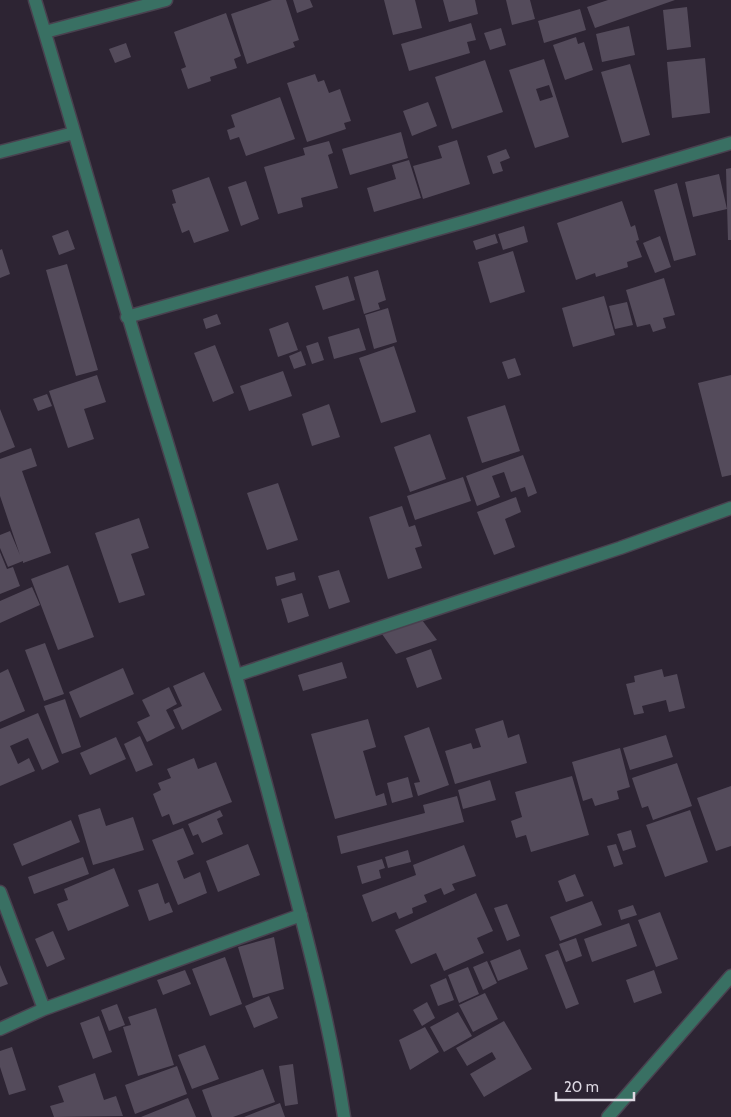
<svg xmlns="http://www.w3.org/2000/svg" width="731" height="1117" font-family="Cabin,sans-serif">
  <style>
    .building { fill: #544b5b; fill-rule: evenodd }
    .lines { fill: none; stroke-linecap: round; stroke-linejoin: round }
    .minor-casing { stroke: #49414f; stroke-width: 15 }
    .minor { stroke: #397063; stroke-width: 12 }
  </style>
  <rect width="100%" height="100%" fill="#2d2433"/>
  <path class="building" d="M272,0h14l13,40 -6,2 2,5 -48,17 -16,-50z
    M293,0h17l3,7 -16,6z
    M384,0h31l7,28 -29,7z
    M443,0h32l3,14 -29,8z
    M506,0h24l5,19 -23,6z
    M608,0h67l-80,28 -8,-21z
    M687,7l4,40 -24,3 -4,-40z
    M580,9l6,21 -42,13 -6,-22z
    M226,13l15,43 -7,3 3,9 -27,9 1,4 -23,8 -7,-20 5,-2 -12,-35z
    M471,23l5,17 -9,2 3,11 -61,18 -8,-27z
    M629,26l6,29 -33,7 -6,-28z
    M501,28l5,17 -16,5 -6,-17z
    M576,37l2,7 6,-2 9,28 -28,10 -12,-35z
    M126,43l5,14 -16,6 -6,-14z
    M705,58l5,55 -38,5 -5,-56z
    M544,59l25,78 -34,11 -26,-78zM549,85l4,12 -13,4 -4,-12z
    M485,60l18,52 -51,17 -17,-52z
    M630,64l20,71 -28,8 -21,-71z
    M315,74l3,8 6,-2 5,13 11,-4 11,32 -7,2 2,6 -39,13 -20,-59z
    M280,97l15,42 -49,17 -7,-19 -9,3 -3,-10 8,-3 -4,-12z
    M428,102l9,24 -25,10 -9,-25z
    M401,132l7,26 -58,17 -8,-26z
    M457,140l13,44 -47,15 -10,-33 29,-8 -4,-12z
    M329,141l4,12 -5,2 10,33 -37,10 2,9 -25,7 -14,-47 41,-12 -2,-7z
    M506,149l4,9 -10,4 3,9 -10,3 -6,-18z
    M409,160l12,38 -47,14 -7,-24 29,-9 -4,-14z
    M731,168v72h-3l-2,-71z
    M719,174l8,35 -34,8 -8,-35z
    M209,177l20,54 -35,12 -5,-13 -7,3 -10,-29 4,-1 -4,-13z
    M246,181l13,38 -18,7 -13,-39z
    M677,183l19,72 -22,6 -20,-71z
    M622,201l9,26 4,-2 4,15 -3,1 6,16 -15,5 1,5 -32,10 -1,-4 -19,7 -19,-57z
    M524,226l4,16 -25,8 -5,-16z
    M68,230l7,19 -16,6 -7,-19z
    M495,234l3,9 -22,7 -3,-9z
    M660,236l11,31 -16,6 -12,-30z
    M2,249l8,25 -10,4v-28z
    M513,251l12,41 -35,11 -12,-41z
    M67,264l31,106 -22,6 -30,-106z
    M378,270l8,30 -8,3 2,6 -16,5 -10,-37z
    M348,276l7,24 -32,10 -8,-24z
    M664,278l11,37 -12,3 3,10 -13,4 -3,-8 -13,3 -11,-37z
    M604,296l11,39 -42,12 -11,-39z
    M627,302l6,23 -18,4 -6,-23z
    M388,308l9,34 -23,7 -9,-34z
    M217,314l4,10 -15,5 -3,-10z
    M288,322l10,28 -20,7 -9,-28z
    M359,328l7,22 -32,9 -6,-22z
    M318,342l6,18 -12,4 -6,-18z
    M215,345l19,48 -21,9 -19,-49z
    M394,346l22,66 -35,11 -22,-65z
    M301,351l5,14 -12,4 -5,-13z
    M515,358l6,17 -13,4 -6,-17z
    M283,371l9,25 -43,15 -9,-25z
    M97,375l9,27 -22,7 10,30 -26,9 -19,-57z
    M731,375v100l-9,2 -24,-94z
    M47,394l5,12 -14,5 -5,-12z
    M329,404l11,33 -28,9 -10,-32z
    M505,405l15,46 -38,12 -15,-46z
    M0,409l15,38 -15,6z
    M430,434l16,45 -36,13 -16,-45z
    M31,448l6,18 -15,5 29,82 -28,10v-2l-15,6 -8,-19v-13l10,-4 10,24 -20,-59v-37z
    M523,455l14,38 -9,4 -3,-10 -14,5 -7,-20 -12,4 8,21 -23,9 -11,-30z
    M463,477l8,24 -56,19 -8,-24z
    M278,483l20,57 -31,10 -20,-57z
    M516,497l5,15 -16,7 10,28 -21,8 -17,-43z
    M402,506l7,21 6,-2 7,21 -7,2 7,20 -34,11 -19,-62z
    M139,518l10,30 -18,6 14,41 -26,8 -24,-70z
    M0,552l7,17 6,-2 7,19 -20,8z
    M68,565l26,72 -36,13 -27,-71z
    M339,570l11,32 -21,7 -11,-33z
    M294,572l2,8 -19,6 -2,-9z
    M32,587l8,18 -40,18v-22z
    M302,593l7,23 -21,7 -7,-24z
    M422,620l15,20 -41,14 -14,-20z
    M45,643l19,51 -20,7 -19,-51z
    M431,649l11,30 -25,9 -11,-30z
    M342,662l5,16 -44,13 -5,-16z
    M123,668l11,26 -54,24 -11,-26z
    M8,669l17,42 -25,11v-49z
    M662,669l2,8 13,-3 8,34 -16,4 -3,-12 -24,6 2,7 -10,2 -8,-31 9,-2 -1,-6z
    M204,672l18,38 -40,20 -9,-20 9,-4 -9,-20z
    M169,687l8,17 -11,6 9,18 -28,14 -10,-20 13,-6 -8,-16z
    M65,699l16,48 -19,7 -18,-48z
    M38,713l21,49 -17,8 -14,-32 -18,8 8,18 11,-6 6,13 -35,15v-57z
    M368,719l8,28 -13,4 13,45 8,-3 3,12 -52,14 -24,-85z
    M503,720l5,18 11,-4 8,29 -72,21 -10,-33 26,-8 2,6 8,-2 -6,-18z
    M429,727l20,58 -31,11 -4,-13 6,-1 -16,-46z
    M666,735l7,22 -43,13 -7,-22z
    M140,736l13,29 -17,7 -12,-28z
    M116,737l10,22 -36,16 -10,-22z
    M620,748l10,39 -13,4 2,8 -24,7 -3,-8 -9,3 -11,-39z
    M194,758l4,11 18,-7 16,40 -59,23 -4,-11 -7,3 -9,-23 8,-4 -3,-7 13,-5 -4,-9z
    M677,763l15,43 -39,14 -5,-14 -6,2 -10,-30z
    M572,776l17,59 -58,17 -5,-17 -10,3 -5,-17 11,-4 -7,-25z
    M408,777l5,20 -21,6 -5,-20z
    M490,780l6,20 -33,9 -5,-19z
    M731,786v60l-15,5 -19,-53z
    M457,796l7,26 -123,32 -4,-18 88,-23 -2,-8z
    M100,808l6,18 27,-9 11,33 -51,15 -15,-50z
    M220,810l3,6 -6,3 6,15 -21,9 -4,-9 -5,2 -5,-12z
    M690,810l18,52 -43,15 -19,-52z
    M71,820l9,22 -58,24 -9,-22z
    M183,828l11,26 -17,7 7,18 16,-7 7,21 -29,12 -26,-65z
    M631,830l5,17 -13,4 -6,-17z
    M248,844l12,31 -42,17 -12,-31z
    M616,844l7,20 -9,3 -7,-21z
    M464,845l12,31 -24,8 3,6 -11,5 -3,-7 -17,7 3,7 -15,6 1,5 -14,6 -3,-7 -24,10 -10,-27 54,-20 -3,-10z
    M408,850l3,12 -23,6 -3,-11z
    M83,857l6,17 -55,20 -6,-17z
    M382,859l3,9 -6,2 2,8 -19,6 -5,-18z
    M114,868l15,38 -61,25 -11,-27 11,-4 -4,-11z
    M575,874l9,22 -18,6 -8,-21z
    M158,883l7,21 4,-2 4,10 -24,9 -11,-31z
    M476,893l17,38 -16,7 7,15 -40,18 -8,-18 -25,11 -16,-34z
    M592,901l10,24 -42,16 -10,-24z
    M507,904l13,32 -13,5 -13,-33z
    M633,905l4,10 -16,5 -3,-10z
    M660,912l18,47 -22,8 -18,-47z
    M629,923l8,23 -45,16 -8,-23z
    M53,931l12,28 -18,8 -12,-28z
    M274,937l10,52 -31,9 -15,-51z
    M576,938l6,18 -16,6 -7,-18z
    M520,949l8,20 -30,12 -8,-20z
    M558,950l21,54 -13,5 -21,-54z
    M225,957l17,47 -32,12 -18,-47z
    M487,961l10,22 -14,7 -10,-23z
    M0,965l8,19 -8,3z
    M468,967l11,27 -20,9 -11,-28z
    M185,970l6,14 -28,11 -6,-15z
    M654,970l8,23 -28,10 -8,-23z
    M446,978l8,22 -16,6 -8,-21z
    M485,993l13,26 -25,13 -14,-27z
    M269,996l9,22 -24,10 -9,-22z
    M427,1002l8,16 -13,8 -9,-16z
    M117,1004l8,21 -16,6 -8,-21z
    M156,1008l18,57 -36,11 -15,-49 8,-2 -3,-8z
    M458,1012l14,24 -28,16 -14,-25z
    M99,1016l13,36 -19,7 -13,-36z
    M504,1021l28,48 -48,28 -14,-23 26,-15 -4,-7 -25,14 -11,-18z
    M425,1027l14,25 -29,18 -11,-30z
    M205,1045l14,34 -27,10 -14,-34z
    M12,1047l14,43 -17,5 -9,-28v-16z
    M293,1064l5,40 -13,2 -6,-40z
    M177,1066l10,28 -52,20 -10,-29z
    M263,1069l12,33 -42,15h-21l-10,-27z
    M95,1073l9,27 12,-4 7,20 -69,1 -4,-11 14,-4 -6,-16z
    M188,1098l8,19h-55z
    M280,1103l5,14h-41z"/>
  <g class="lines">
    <defs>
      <path id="minor" d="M35,0c44,145 84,291 130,436 39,128 77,256 111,386 26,97 53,195 68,295
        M45,32l121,-32
        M0,152l74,-19
        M127,317l343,-97 261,-77
        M237,675l383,-127 111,-40
        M0,892l44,117
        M0,1029l44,-20 257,-94
        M608,1117l123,-141"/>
    </defs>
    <use href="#minor" class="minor-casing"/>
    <use href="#minor" class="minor"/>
  </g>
  <path d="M556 1092v8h78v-8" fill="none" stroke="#ddd8e2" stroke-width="2.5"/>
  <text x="564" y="1092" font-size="15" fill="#ddd8e2" stroke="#2d2433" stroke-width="4" paint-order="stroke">20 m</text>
</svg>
